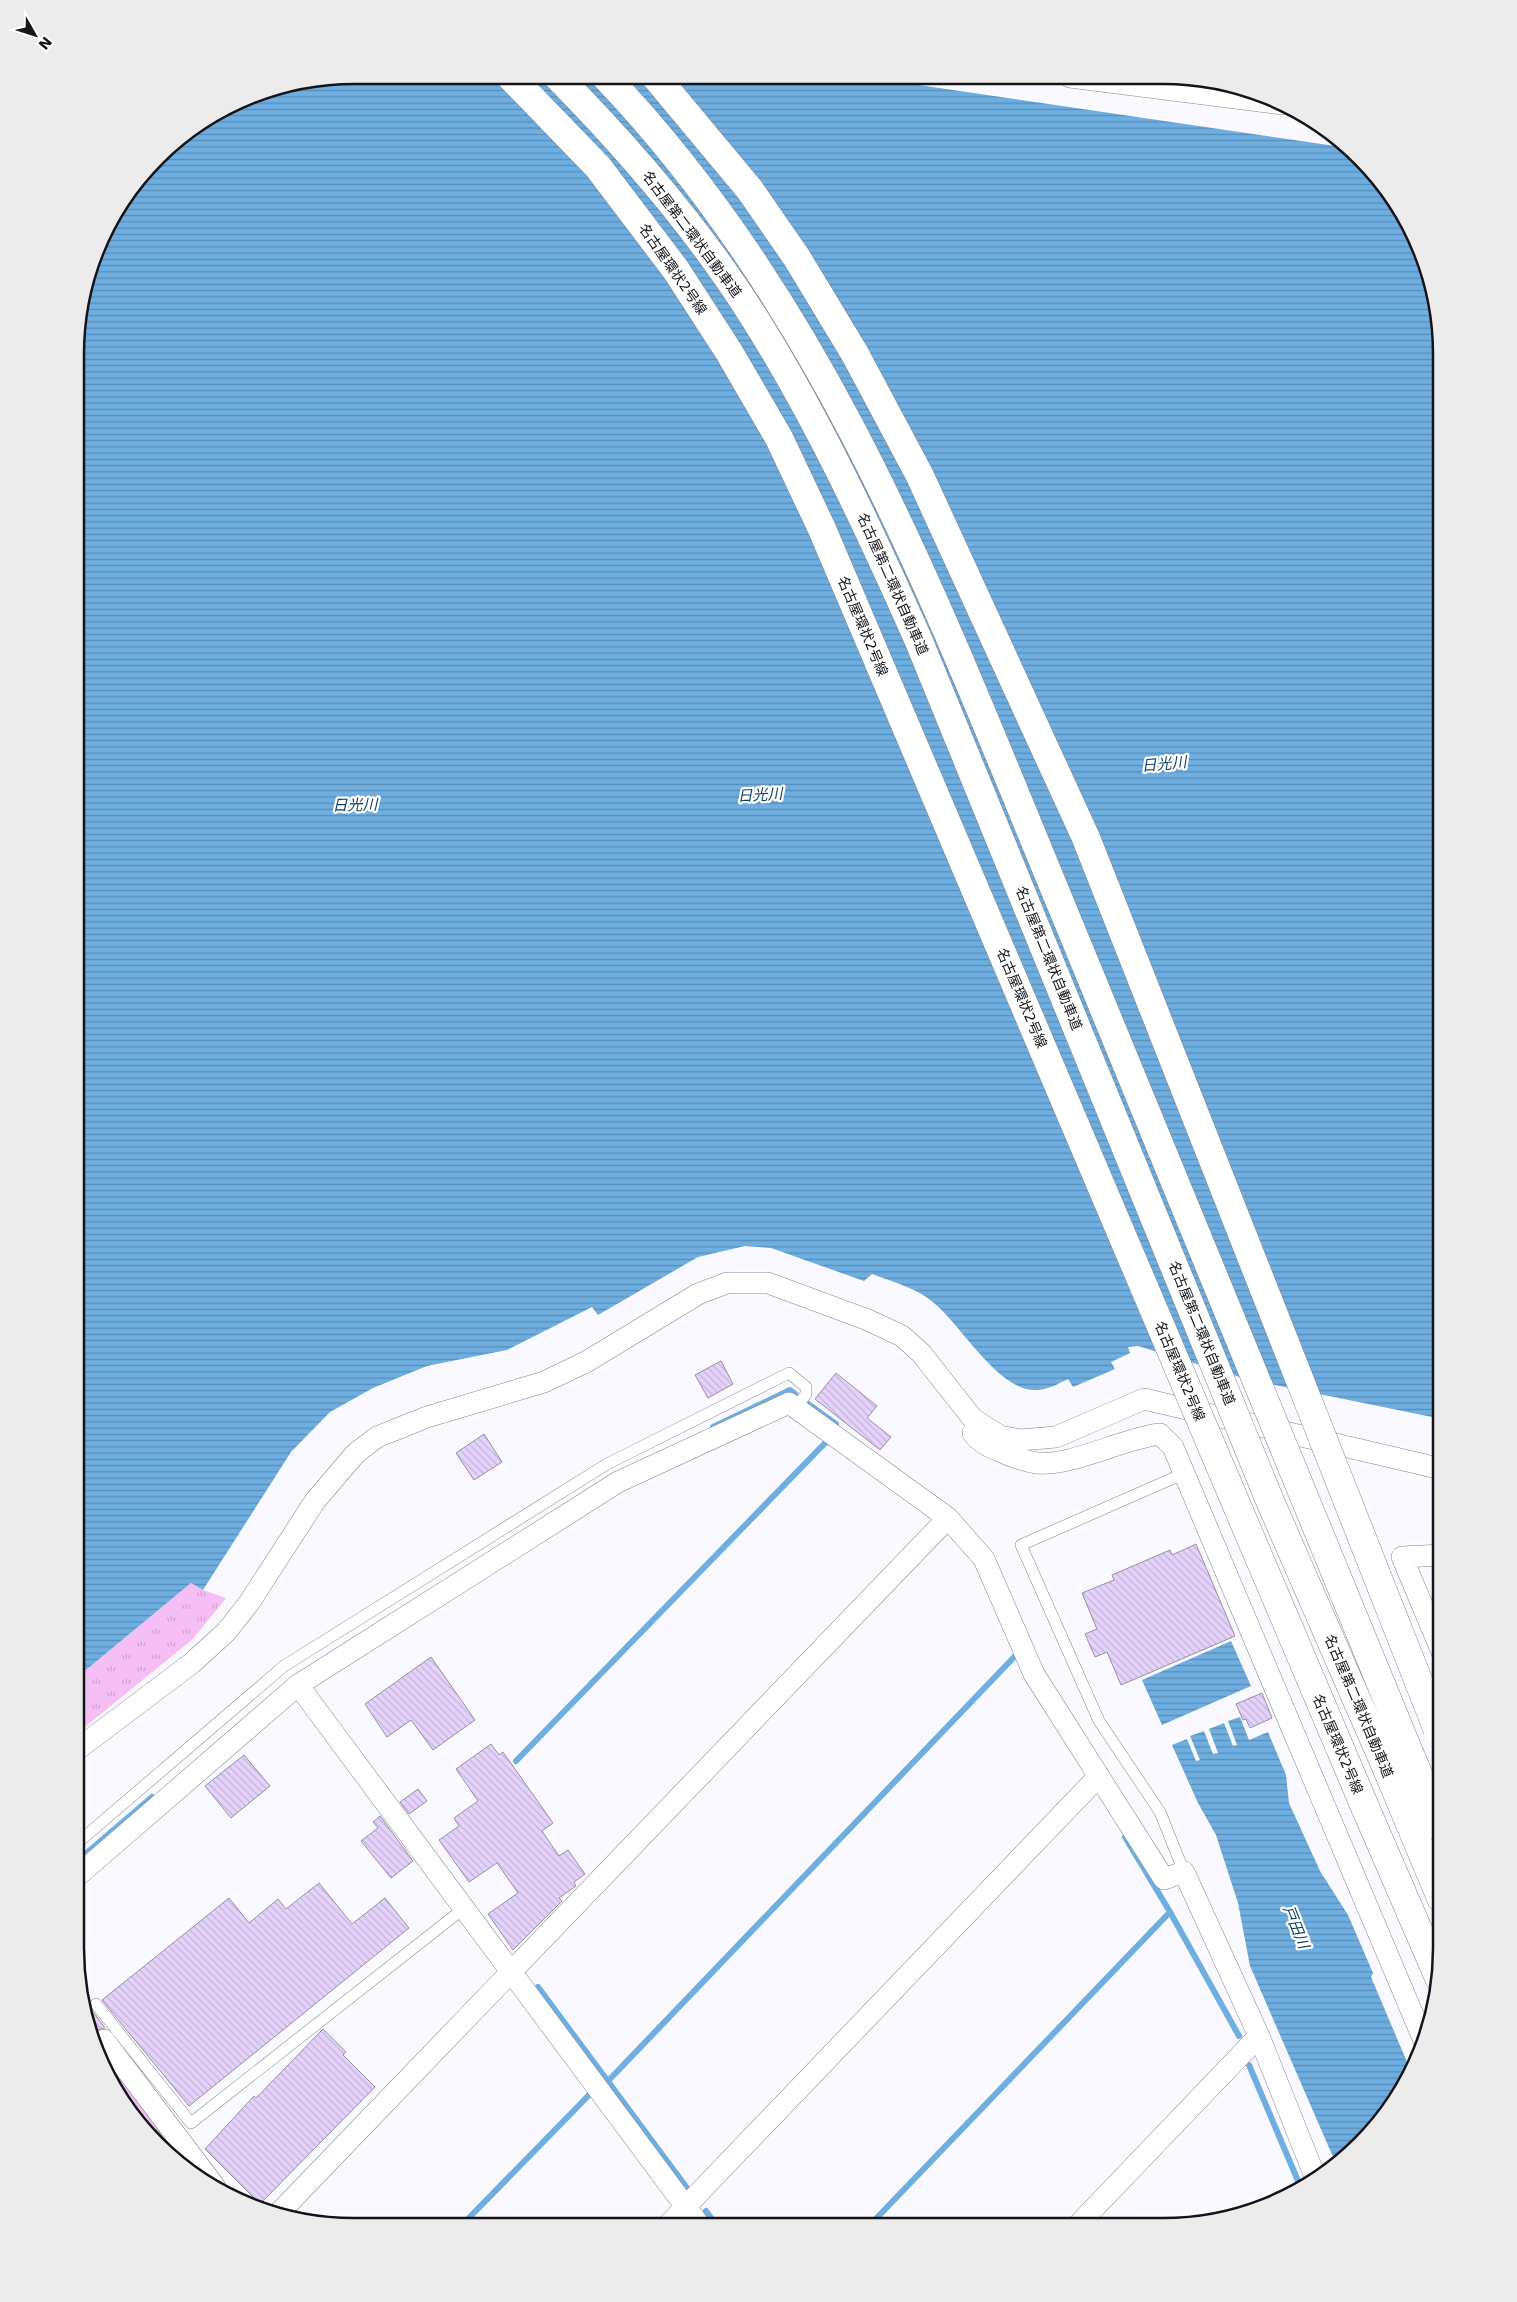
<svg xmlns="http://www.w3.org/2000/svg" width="1517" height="2302" font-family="'DejaVu Sans','Noto Sans JP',sans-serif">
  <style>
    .grass { fill: url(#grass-tufts) }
    .water { fill: url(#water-rules) }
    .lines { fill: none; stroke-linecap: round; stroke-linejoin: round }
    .stream { stroke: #6eaee0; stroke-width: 6 }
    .building { fill: url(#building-back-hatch); stroke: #97919e }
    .service-casing { stroke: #858693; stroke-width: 12 }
    .minor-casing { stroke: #858693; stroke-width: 22 }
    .trunk-casing { stroke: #858693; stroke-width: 29 }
    .motorway-casing { stroke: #858693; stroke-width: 29 }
    .service { stroke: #fff; stroke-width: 11 }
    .minor { stroke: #fff; stroke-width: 21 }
    .trunk { stroke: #fff; stroke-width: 28 }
    .motorway { stroke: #fff; stroke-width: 28 }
    .trunk-bridge-casing { stroke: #858693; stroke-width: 29; stroke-linecap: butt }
    .motorway-bridge-casing { stroke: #858693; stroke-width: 29; stroke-linecap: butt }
    .trunk-bridge { stroke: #fff; stroke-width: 28 }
    .motorway-bridge { stroke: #fff; stroke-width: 28 }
    .labels { text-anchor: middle; stroke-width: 4.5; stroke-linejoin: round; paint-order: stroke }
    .street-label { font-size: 14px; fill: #141419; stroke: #fff }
    .water-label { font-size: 15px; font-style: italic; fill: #0d3f60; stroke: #fff }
    .rim { fill: none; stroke: #141419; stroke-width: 2.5 }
  </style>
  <defs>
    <pattern id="grass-tufts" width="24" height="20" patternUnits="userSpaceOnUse" patternTransform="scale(1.25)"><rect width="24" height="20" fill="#f5bef5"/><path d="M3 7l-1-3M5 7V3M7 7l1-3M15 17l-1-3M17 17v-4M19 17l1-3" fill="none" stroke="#d1a2d1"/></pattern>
    <pattern id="water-rules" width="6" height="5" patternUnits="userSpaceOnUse" patternTransform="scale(1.25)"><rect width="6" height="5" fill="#6eaee0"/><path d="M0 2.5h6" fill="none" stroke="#598cb5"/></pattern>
    <pattern id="building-back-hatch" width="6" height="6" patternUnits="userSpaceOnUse" patternTransform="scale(1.25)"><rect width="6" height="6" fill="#e4d2fb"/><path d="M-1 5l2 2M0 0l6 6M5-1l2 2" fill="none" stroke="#c3b3d7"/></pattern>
  </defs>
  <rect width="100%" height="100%" fill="#f9f9ff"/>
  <path class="grass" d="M191,1583l12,7 23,8 -33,41 -118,96v-56z
    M98,2043l101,135 -15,-8 -51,-52 -37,-63 -2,-9z"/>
  <path class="water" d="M354,75l503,1 492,72 35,36 37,63 21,107v1065l-196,-40 -108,-33 -10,1 2,6 -19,9 4,7 -42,18 -5,-8c-10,5 -21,11 -32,11 -38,1 -74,-64 -102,-87 -17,-15 -41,-21 -62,-29l-8,7 -93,-33 -26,-2 -47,11 -100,58 -6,-8 -85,43 -80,16 -54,22 -43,24 -39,40 -88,138 -12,-7 -116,96 2,-1361 27,-88 66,-86 77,-48z
    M1231,1641l20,45 -89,39 -20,-45z
    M1240,1717l9,23 19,-8 18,43 3,28 31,68 28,44 25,58 -2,4 39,92 -25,49 -48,48 -87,-200 -12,-63 -22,-68 -18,-32 -26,-58 15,-6 9,22 4,-1 -10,-24 14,-5 9,23 5,-1 -9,-24 15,-6 9,23 4,-1 -9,-24z"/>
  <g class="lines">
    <path class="stream" d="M808,1404l28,20
      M713,1427l77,-37 5,4
      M516,1761l311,-320
      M1125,1837l45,75 69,124
      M75,1863l77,-66
      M538,1987l149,201
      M1249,2065l52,123
      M609,2080l408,-426
      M706,2211l11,15
      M462,2225l128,-131
      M869,2226l301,-314"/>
  </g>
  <path class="building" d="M721,1361l12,23 -25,14 -13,-23z
    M836,1373l41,33 -10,12 24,19 -11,13 -65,-51z
    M484,1434l18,28 -28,18 -18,-27z
    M1196,1544l39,92 -114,49 -14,-33 -12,5 -10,-23 12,-5 -15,-36 32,-13 -2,-5 58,-25 2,5z
    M431,1657l44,63 -42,30 -22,-30 -24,17 -22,-33z
    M1262,1693l10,25 -22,10 -4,-9 -3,1 -7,-16z
    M491,1744l8,11 4,-3 50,71 -11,8 17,25 9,-6 17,24 -11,8 2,4 -17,12 3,3 -49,49 -25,-36 30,-21 -21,-30 -28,19 -30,-42 20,-14 -5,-8 24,-17 -22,-32z
    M244,1755l26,31 -39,32 -26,-32z
    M418,1789l9,12 -18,13 -9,-12z
    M380,1816l33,45 -22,17 -30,-37 17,-13 -5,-6z
    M319,1883l33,41 33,-26 24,30 -220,178 -87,-106 127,-102 20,25 29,-24 8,10z
    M91,2009l14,19 -8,2 -5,6 -4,-24z
    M323,2029l23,23 -3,3 32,32 -115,117 -55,-55 49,-53 2,2z"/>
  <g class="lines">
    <defs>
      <path id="service" d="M75,1845l209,-179 323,-202 182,-91 17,14v7l-10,14
        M1184,1872l-24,-60 -61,-91 -78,-176 164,-72
        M96,2004l95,119 272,-214"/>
      <path id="minor" d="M1070,77l213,27
        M973,1433c3,7 17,14 24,17 13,6 26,11 40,13 33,4 87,-25 123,-29l13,13 252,596
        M948,1518l36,41 50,115 130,205 20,-7 75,164 57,143
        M1442,1652l-40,-95 40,-2
        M298,1685l402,541
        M75,1751l117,-88 34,-31 23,-29 66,-102 41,-48 21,-16 50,-20 117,-35 42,-20 112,-68 29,-11h41l100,37 34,16 19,17 52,66 27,17 20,4 36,-3 88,-38 298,70
        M75,1878l223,-193 320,-203 171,-79 159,115 -670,696
        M104,2040l111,147
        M667,2226l432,-450
        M1076,2227l183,-191"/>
      <path id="trunk" d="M1365,1807l74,171"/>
      <path id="motorway" d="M1411,1757l30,71
        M1387,1769l54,129"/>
    </defs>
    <use href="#service" class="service-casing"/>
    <use href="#minor" class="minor-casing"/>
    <use href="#trunk" class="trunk-casing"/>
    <use href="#motorway" class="motorway-casing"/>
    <use href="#service" class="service"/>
    <use href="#minor" class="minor"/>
    <use href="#trunk" class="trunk"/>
    <use href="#motorway" class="motorway"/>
    <defs>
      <path id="trunk-bridge" d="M509,75l89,92 78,103 53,82 50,86 43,91 543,1278
        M655,76l95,114 47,68 58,96 65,122 166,362 351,890"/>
      <path id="motorway-bridge" d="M557,76c73,74 143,155 198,243 64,102 114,210 163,320l352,862 117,268
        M605,76c226,236 336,540 459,836 117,281 232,563 347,845"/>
    </defs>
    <use href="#trunk-bridge" class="trunk-bridge-casing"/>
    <use href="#motorway-bridge" class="motorway-bridge-casing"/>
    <use href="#trunk-bridge" class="trunk-bridge"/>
    <use href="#motorway-bridge" class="motorway-bridge"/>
  </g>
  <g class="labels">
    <g class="street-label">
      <text transform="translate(692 234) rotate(53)" y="5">名古屋第二環状自動車道</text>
      <text transform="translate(673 269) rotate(55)" y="5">名古屋環状2号線</text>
      <text transform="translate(893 584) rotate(66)" y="5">名古屋第二環状自動車道</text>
      <text transform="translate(863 626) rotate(67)" y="5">名古屋環状2号線</text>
      <text transform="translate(1049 958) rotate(68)" y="5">名古屋第二環状自動車道</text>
      <text transform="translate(1022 998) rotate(67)" y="5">名古屋環状2号線</text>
      <text transform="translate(1202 1333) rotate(68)" y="5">名古屋第二環状自動車道</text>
      <text transform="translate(1180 1371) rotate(67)" y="5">名古屋環状2号線</text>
      <text transform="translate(1359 1706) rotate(67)" y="5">名古屋第二環状自動車道</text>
      <text transform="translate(1338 1744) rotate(67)" y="5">名古屋環状2号線</text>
    </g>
    <g class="water-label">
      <text transform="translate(1164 764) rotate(-5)" y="5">日光川</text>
      <text transform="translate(760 795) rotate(-3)" y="5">日光川</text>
      <text transform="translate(355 805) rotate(-1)" y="5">日光川</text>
      <text transform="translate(1296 1927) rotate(68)" y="5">戸田川</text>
    </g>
  </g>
  <path d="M0 0H1517V2302H0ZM354 84H1163A270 270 0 0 1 1433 354V1948A270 270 0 0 1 1163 2218H354A270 270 0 0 1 84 1948V354A270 270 0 0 1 354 84Z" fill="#ececed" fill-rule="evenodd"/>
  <path class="rim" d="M354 84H1163A270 270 0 0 1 1433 354V1948A270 270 0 0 1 1163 2218H354A270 270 0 0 1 84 1948V354A270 270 0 0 1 354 84Z"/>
  <g transform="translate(35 35) rotate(129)" stroke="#ffffff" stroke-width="4" paint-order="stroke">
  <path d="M0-4L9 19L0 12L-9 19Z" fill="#141419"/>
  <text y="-8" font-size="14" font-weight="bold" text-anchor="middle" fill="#141419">N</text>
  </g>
</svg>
